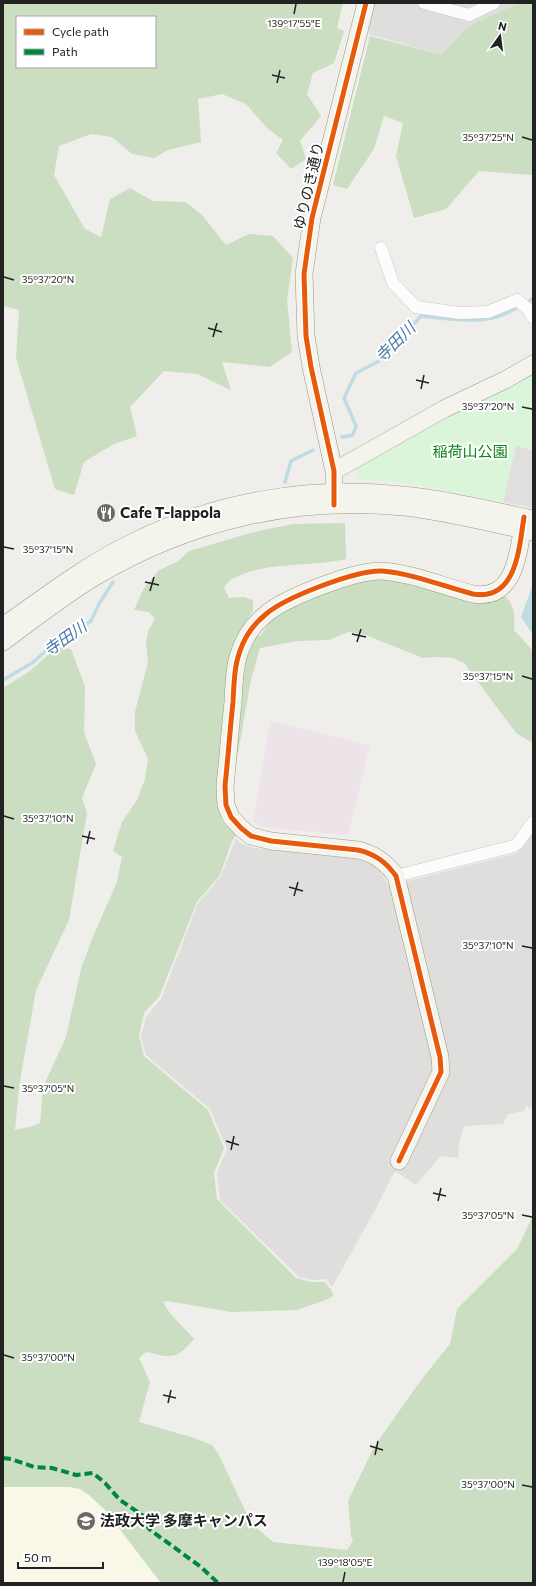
<svg xmlns="http://www.w3.org/2000/svg" width="536" height="1586" font-family="Commissioner,'Noto Sans JP',sans-serif">
  <style>
    .residential { fill: #dfdedc }
    .industrial { fill: #ede4e9 }
    .education { fill: #f8f7e8 }
    .forest { fill: #cbdec1; fill-rule: evenodd }
    .park { fill: #daf5da }
    .parking { fill: #e0dfde }
    .water { fill: #bfdbe3 }
    .lines { fill: none; stroke-linecap: round; stroke-linejoin: round }
    .stream { stroke: #bfdbe3; stroke-width: 3.5 }
    .street-casing { stroke: #c9c8c7; stroke-width: 13 }
    .secondary-casing { stroke: #999a82; stroke-width: 18 }
    .street { stroke: #fdfcfc; stroke-width: 12 }
    .secondary { stroke: #f4f4ed; stroke-width: 17 }
    .quiet { stroke: #00873e; stroke-width: 4; stroke-dasharray: 8 4; stroke-linecap: butt }
    .cycleway-casing { stroke: #fff; stroke-width: 8 }
    .cycleway { stroke: #e8590c; stroke-width: 5 }
    .ticks { fill: none; stroke: #222; stroke-width: 1.5 }
    .labels { text-anchor: middle; stroke-width: 4; stroke-linejoin: round; paint-order: stroke }
    .street-label { font-size: 15px; fill: #222; stroke: #fff }
    .park-label { font-size: 15px; fill: #0c8416; stroke: #fff }
    .poi-label { font-size: 15px; font-weight: bold; fill: #222; stroke: #fff; text-anchor: start }
    .water-label { font-size: 16px; font-style: italic; fill: #4a7aab; stroke: #fff }
    .ticks-label { font-size: 10px; text-anchor: middle; fill: #222; stroke: #fff; stroke-width: 4; stroke-linejoin: round; paint-order: stroke }
  </style>
  <rect width="100%" height="100%" fill="#f0eeeb"/>
  <path class="residential" d="M368,3h151l-51,23 -27,29 -72,-21z
    M533,832v277l-7,-3 -2,5 -16,3 -5,10 -39,2 -5,17 -1,15 -17,-2 -25,29 -21,-14 -21,41 -42,75 -6,-8 -13,1 -14,-3 -79,-77 -3,-27 10,-24 -17,-40 -64,-54 -5,-18 5,-20 15,-18 37,-96 23,-27 15,-38 5,6 13,4 102,11 13,4 9,6 11,17 129,-33z"/>
  <path class="industrial" d="M270,721l100,24 -22,90 -78,-7 -8,-2 -9,-5z"/>
  <path class="education" d="M3,1441l234,142h-234z"/>
  <path class="forest" d="M3,3h340l-6,25 7,3 -10,32 -21,10 -6,21 14,22 -21,25 6,18 -15,10 -15,-16 7,-13 -16,-12 -21,-24 -24,-10 -24,5 3,43 -33,8 -14,8 -22,-4 -20,-17 -21,-3 -32,12 -5,29 31,54 16,8 9,-38 20,-11 23,13 33,1 16,13 24,30 23,-11 24,2 20,22 -6,42 5,52 -22,15 -48,-5 9,28 -34,-16 -33,-3 -34,36 7,29 -25,9 -28,17 -10,33 -19,-6 -39,-131 3,-48 -16,-4zM17,17h138v50h-138z
    M519,3h14v172l-54,-4 -33,38 -32,9 -18,-62 7,-33 -19,-7 -10,33 -27,40 -14,-4 37,-149 71,19 27,-29z
    M345,523l1,36c-35,8 -82,2 -114,20 -3,2 -6,6 -8,9l5,10 15,-1 9,3v11l-8,12v7l15,6 12,-17 18,-12 74,-31 138,18c13,8 13,22 12,36l19,21v92l-17,-10 -52,-70 -11,-5 -17,-1 -13,1 -60,-24 -15,-2 -19,8 -31,1 -38,7 -9,32 -15,84 -15,-1 -3,41 4,17 14,14 -4,6 -12,34 -23,27 -38,95 -15,16 -5,23 5,20 64,54 16,38 -10,25 3,26 79,79 15,4h14l7,9 1,5 -5,3 -31,11 -66,2 -63,-11 -5,1c7,14 21,25 31,37 -17,21 -23,19 -48,13l-7,6 11,24 -11,40 55,16 18,7 6,8 33,70 22,19 74,8 6,-9 -2,-5 -3,-35 26,-54 47,-67 29,-36 7,-35 60,-60 16,-33v367h-372l-56,-73 -16,-15 -9,-6 -11,-2h-66v-799l27,-17 27,-24 14,2 14,37 -1,46 12,32 -14,34 5,15 -18,107 -33,70 -17,97 -4,43 14,-3 11,-4 3,-36 23,-50 15,-68 11,-30 25,-57 5,-25 -9,-6 9,-29 15,-22 8,-21 3,-20 -13,-28v-19l13,-50 -2,-20 2,-11 7,-12 -6,-7 -15,-2 10,-22 15,-18 18,-8 12,-11 69,-20 35,-7z"/>
  <path class="park" d="M525,376h8v74l-17,-4 -13,56 -79,-16 -28,-4 -37,-2 -6,-13z"/>
  <path class="parking" d="M516,446l17,4v58l-30,-6z"/>
  <path class="water" d="M533,584v51l-12,-18z"/>
  <g class="lines">
    <path class="stream" d="M526,304l7,-6
      M342,437l11,-2 3,-9 -12,-28 12,-25 27,-14 38,-43c19,2 47,6 65,3 11,-1 24,-7 34,-13
      M285,482l6,-21 22,-11
      M3,680l29,-17 23,-20 15,-6 21,-16 8,-17 14,-22"/>
    <defs>
      <path id="street" d="M424,3l45,12 25,-12
        M381,248l12,35 23,24 44,6 28,-1 29,-12 10,8 6,10
        M396,876l118,-30 4,-3 15,-21"/>
      <path id="secondary" d="M334,471l110,-62 61,-29 28,-16
        M334,503v-32l-23,-104 -5,-31 -2,-62 8,-56 54,-215
        M3,626c43,-30 84,-62 132,-85 82,-40 177,-56 267,-46 44,4 88,15 131,24
        M3,642c30,-22 60,-46 92,-65 93,-56 201,-81 310,-70 43,5 85,16 128,25
        M399,1161l42,-89 -1,-15 -44,-181c-10,-14 -21,-22 -38,-26l-87,-9 -20,-5 -10,-8 -10,-11 -5,-12 -1,-19c3,-28 5,-56 8,-84 1,-17 1,-35 7,-51 5,-15 15,-28 26,-37 20,-17 90,-44 116,-43 29,2 63,16 91,23 44,7 46,-46 51,-77"/>
    </defs>
    <use href="#street" class="street-casing"/>
    <use href="#secondary" class="secondary-casing"/>
    <use href="#street" class="street"/>
    <use href="#secondary" class="secondary"/>
    <path class="quiet" d="M3,1458l8,1 23,8 18,1 24,7 17,-2 12,10 15,17 22,15 7,14 52,38 17,16"/>
    <defs>
      <path id="cycleway" d="M334,505v-34l-23,-104 -5,-31 -2,-62 8,-56 54,-215
        M399,1161l42,-89 -1,-15 -44,-181c-10,-14 -21,-22 -38,-26l-87,-9 -20,-5 -10,-8 -10,-11 -5,-12 -1,-19c3,-28 5,-56 8,-84 1,-17 1,-35 7,-51 5,-15 15,-28 26,-37 20,-17 90,-44 116,-43 29,2 63,16 91,23 44,7 46,-46 51,-77"/>
    </defs>
    <use href="#cycleway" class="cycleway-casing"/>
    <use href="#cycleway" class="cycleway"/>
  </g>
  <path class="ticks" d="M294,14l2,-10M272,75l13,3M277,83l3,-13M522,137l10,3M4,277l10,3M208,328l14,4M213,337l4,-14M416,380l13,3M421,389l3,-14M522,407l10,2M4,547l10,2M145,582l14,3M150,591l4,-14M352,634l14,3M357,642l4,-13M522,676l10,3M4,816l10,3M82,836l13,3M87,844l3,-13M289,887l14,4M294,896l4,-14M522,946l10,2M4,1086l10,2M226,1141l13,4M231,1150l3,-14M433,1193l13,3M438,1201l3,-13M522,1215l10,2M4,1355l10,3M163,1395l13,3M168,1403l3,-13M370,1446l13,4M375,1455l3,-14M522,1485l10,2M343,1582l2,-10"/>
  <defs>
    <symbol id="restaurant-disc" viewBox="-11 -11 22 22"><circle r="9.5" fill="#6a6968" stroke="#fff"/><path d="M-5-6h1v4h1v-4h1v4h1v-4h1v5L-1.5 .5V6h-2V.5L-5-1ZM5-6V6H3V1.5H1.5Q1.5-4 5-6Z" fill="#fff"/></symbol>
    <symbol id="university-disc" viewBox="-11 -11 22 22"><circle r="9.5" fill="#6a6968" stroke="#fff"/><path d="M0-5L7-2L0 1L-7-2ZM-4 1L0 2.5L4 1V4Q0 6-4 4Z" fill="#fff"/></symbol>
  </defs>
  <g fill-rule="evenodd">
    <use href="#restaurant-disc" x="95" y="502" width="22" height="22"/>
    <use href="#university-disc" x="75" y="1510" width="22" height="22"/>
  </g>
  <g class="labels">
    <g class="street-label">
      <text transform="translate(309 186) rotate(-77)" y="5">ゆりのき通り</text>
    </g>
    <g class="park-label">
      <text x="470" y="457">稲荷山公園</text>
    </g>
    <g class="poi-label">
      <text x="120" y="518">Cafe T-lappola</text>
      <text x="100" y="1526">法政大学 多摩キャンパス</text>
    </g>
    <g class="water-label">
      <text transform="translate(395 342) rotate(-45)" y="6">寺田川</text>
      <text transform="translate(65 638) rotate(-35)" y="6">寺田川</text>
    </g>
  </g>
  <g class="ticks-label">
    <text x="294" y="27">139°17'55"E</text>
    <text x="488" y="141">35°37'25"N</text>
    <text x="48" y="283">35°37'20"N</text>
    <text x="488" y="410">35°37'20"N</text>
    <text x="48" y="553">35°37'15"N</text>
    <text x="488" y="680">35°37'15"N</text>
    <text x="48" y="822">35°37'10"N</text>
    <text x="488" y="949">35°37'10"N</text>
    <text x="48" y="1092">35°37'05"N</text>
    <text x="488" y="1219">35°37'05"N</text>
    <text x="48" y="1361">35°37'00"N</text>
    <text x="488" y="1488">35°37'00"N</text>
    <text x="345" y="1566">139°18'05"E</text>
  </g>
  <rect width="536" height="1586" fill="none" stroke="#222222" stroke-width="8"/>
  <rect x="16" y="16" width="140" height="52" fill="#ffffff" stroke="#a7a7a7"/>
  <rect x="24" y="29" width="20" height="6" fill="#e8590c" stroke="#a7a7a7"/>
  <text x="52" y="36" font-size="12" fill="#222222">Cycle path</text>
  <rect x="24" y="49" width="20" height="6" fill="#00873e" stroke="#a7a7a7"/>
  <text x="52" y="56" font-size="12" fill="#222222">Path</text>
  <g transform="translate(500 36) rotate(14)" stroke="#ffffff" stroke-width="3" paint-order="stroke">
  <path d="M0-3L7 15L0 10L-7 15Z" fill="#222222"/>
  <text y="-6" font-size="11" font-weight="bold" text-anchor="middle" fill="#222222">N</text>
  </g>
  <path d="M18 1562v6h85v-6" fill="none" stroke="#222222" stroke-width="2"/>
  <text x="24" y="1562" font-size="12" fill="#222222" stroke="#ffffff" stroke-width="3" paint-order="stroke">50 m</text>
</svg>
